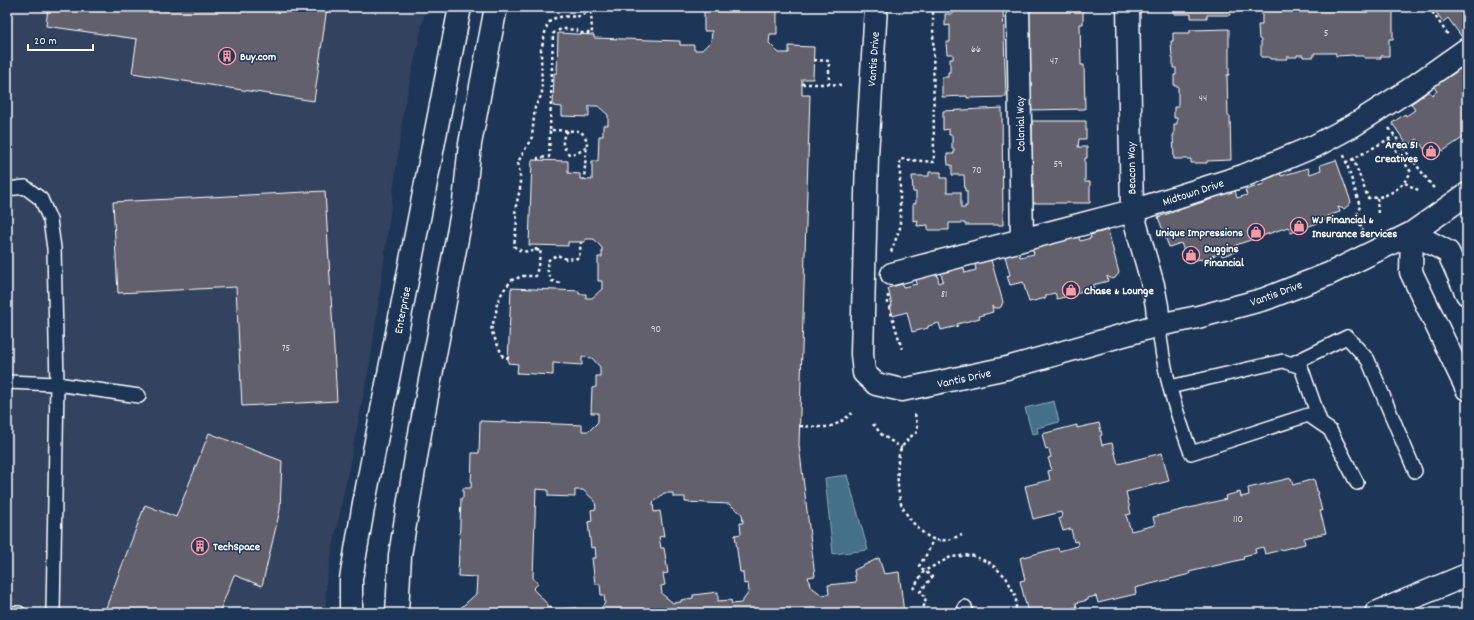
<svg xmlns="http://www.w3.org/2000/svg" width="1474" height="620" font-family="Dekko,sans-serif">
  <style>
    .built { fill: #32425e }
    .water { fill: #446f8a; stroke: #8fa9b9 }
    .building { fill: #63616d; stroke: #fff; fill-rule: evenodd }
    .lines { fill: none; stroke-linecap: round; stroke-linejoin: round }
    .service-casing { stroke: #fff; stroke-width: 16 }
    .minor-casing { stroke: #fff; stroke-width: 25 }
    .tertiary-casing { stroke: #fff; stroke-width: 25 }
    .secondary-casing { stroke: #fff; stroke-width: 25 }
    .path { stroke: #fff; stroke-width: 2.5; stroke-dasharray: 3 3; stroke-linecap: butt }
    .service { stroke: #1d3557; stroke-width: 13 }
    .minor { stroke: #1d3557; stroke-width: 22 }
    .tertiary { stroke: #1d3557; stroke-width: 22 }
    .secondary { stroke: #1d3557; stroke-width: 22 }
    .labels { text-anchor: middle; stroke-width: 3; stroke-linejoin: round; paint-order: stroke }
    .number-label { font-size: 10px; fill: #d8d8da }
    .poi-label { font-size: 12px; font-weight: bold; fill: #fff; stroke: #1d3557; text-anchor: start }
    .street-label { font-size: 12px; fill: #fff; stroke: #1d3557 }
  </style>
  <rect width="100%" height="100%" fill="#1d3557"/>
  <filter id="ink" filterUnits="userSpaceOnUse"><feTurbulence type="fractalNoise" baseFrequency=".025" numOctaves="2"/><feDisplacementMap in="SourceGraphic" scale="8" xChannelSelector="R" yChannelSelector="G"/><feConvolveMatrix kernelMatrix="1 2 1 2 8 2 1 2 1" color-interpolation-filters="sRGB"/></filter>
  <g filter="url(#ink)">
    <path class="built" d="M7,7h419l-22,102 -33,249 -45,224v31h-319z"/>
    <path class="water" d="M1054,401l5,21 -22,6 1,5 -6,1 -7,-26z
      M847,475l21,75 -35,4 -8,-76z"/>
    <path class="building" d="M48,7h279l-13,94 -182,-28 5,-34 -91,-13z
      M704,7h67v1h6v26h-7l-1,9 10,10h10v-7l25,1 -1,32h-11v16h8l-11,350 16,131 -7,1 2,9 12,9 7,-1 -1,-9 28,-3 -2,-12 25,-12 5,16 15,-2 5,41h-307l8,-10 -1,-8h-3l-1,-11h-5l-3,-26h4l-1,-11 -4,1 -3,-26 4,-1 -1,-11 5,-1 -1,-8 -12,-11h-8v7l-27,-1v-6l-12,-1 -3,89 5,6 -5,5 22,23h9v-3l12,-1v4l15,-1v2h-136l21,-19 1,-17 -19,-1 3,-78h2v-10h8l1,-35h7l1,-32 102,4v6h7l9,-9v-9h-7l1,-25 4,-1v-11h4v-9l-8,-9 -10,-1v8l-29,-2v12l-36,-2 1,-9 -10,-1 3,-75 68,3v3h7v4h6l10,-9v-8h-4v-24h4v-9l-8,-9h-9v3h-17v4l-39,-1 3,-85 36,1v12l12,1v5l12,1v-19h6l1,-25h4v-11h5v-10l-10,-9h-9v11l-27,-1v-9l-9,-1 1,-33h3l1,-40 36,2v3l86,3v4h14v5h8l9,-9 1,-10h-8zM664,493h9v4h12v5l44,2 13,10 1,9h-3l1,11 -6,1 5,37h3l1,12 4,-1 1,9 -8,11 -9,1 -1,-4 -13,1v-9l-25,3v3l-12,2v2l-8,1 -11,-9 -1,-8 4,-1 -2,-11 5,-1 -4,-25h-3l-2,-11 5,-1 -4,-25 -6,1 -1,-9z
      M949,7h54l3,90 -39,1v-2l-25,1v-20h6v-5h2v-13h3v-5h-6l-1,-12h4v-17l-5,1v-12h8v-5h-4z
      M1029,7h54v17h-3l1,41h3l1,44 -56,1z
      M1174,7h56v8h-23v3h-16v-4h-17z
      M1262,7h131v32h-4v17h-8v2h-17v-2h-10v-1l-18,1v-3h-22v4h-11v-2h-6v2h-10v2h-17l-1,-2h-8v-17l-2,-1 -1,-14h4z
      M1436,7h31v24l-6,5 -13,-18 -5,4 -7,-10 2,-2z
      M1229,29v46h-2l1,41h2l1,44 -24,1v2h-16v-4h-17l-1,-24h1v-11h3v-6h-3v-11h4v-21h-4v-11h2v-7h-3v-10h-1l-1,-17h2v-8h17v-3z
      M1467,62v73l-24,16 -2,-3 -12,8 -12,-17 -9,7 -16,-23 13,-9 1,2 9,-6 -4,-6 18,-13 3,4 5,-4 -4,-5 13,-10 1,2 9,-6 -1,-2z
      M1002,108l1,117h-38v-2h-16v7h-21v-5l-11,1 1,-6 -5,1v-17l3,-1v-11h-3l-1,-16h17v-4h12v6h6v14h14v16h4v-2h2v-15h-2l-1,-16h-12v-10h-4l-1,-11h7v-5h-2v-14h-3v-6l-6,1v-19z
      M1032,121h54v18h-7l-1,8h9v11h-2v24h5v21h-63l-1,-35h6z
      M1336,160l15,42 -2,3 -5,4 -6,-2 2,5 -13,4 1,3 -37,14 -3,-6 -52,18 2,6 -16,5 -1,-3 -21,7v-1l-12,3 -7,-19 -12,4 -11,-30 54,-18 -2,-3 17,-6 1,3 7,-3 2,8 10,-3 -2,-5 19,-6 -1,-6 17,-6 1,4 27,-8 2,6 11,-4 -1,-5z
      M325,191l12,210 -95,5 -6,-119 -118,6 -5,-91z
      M1108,230l11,43 -4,5 -3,1 -5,-3 1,5 -15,4 1,3 -22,6v1l-15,4 -2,-6 -9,2v3l-17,4 -6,-20 -13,3 -3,-9 3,-1 -5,-19 14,-4 1,5 14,-3 -3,-10 47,-10 2,7 11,-3 -1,-3z
      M991,260l12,42 -2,5 -2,1h-5l-2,-2 1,6 -14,4 1,2 -23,6 1,2 -17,4 -2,-7 -11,3v2l-16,4 -5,-20 -14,4 -3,-10h2l-4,-18 14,-4 1,3 14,-3 -2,-9 21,-6 3,14 4,-2 -3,-12 23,-5 2,9 11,-3 -1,-6z
      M1099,423l3,12 -2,1 2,9 10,-2 6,21 44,-11 7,28 -43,11 5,22 -5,1 5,16 24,-6 -2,-8 73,-18 -1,-3 15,-4 1,5 8,-2 -1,-7 43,-10 2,7 21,-6 8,32h-2l6,22 -22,5 1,6 -40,10 -2,-7 -8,2 1,4 -13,3 1,3 -55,13 1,2 -55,14 1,6 -38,9 -2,-7 -8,2v2l-12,3 1,4 -23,6h-26l-8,-32 5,-1 -5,-22 38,-10 1,3 19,-5 -1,-5 -3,1 -3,-13 -8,2 -4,-13h3l-1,-6 -28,7 -8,-33 25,-6 -2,-9 4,-1 -4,-12 3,-1 -2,-8 -3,1 -4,-16 35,-9v3z
      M209,433l73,28 -2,49 -18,76 -28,-11 -15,38h-115l41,-108 31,12z"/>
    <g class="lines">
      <defs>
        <path id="service" d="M7,189l18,-2 16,12 9,21 4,28 3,136 -4,229
          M1159,325c3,44 17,87 32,128l117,-38 22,15 27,53
          M1291,364l56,-27 21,23 47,111
          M7,382l50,2 82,12
          M1170,387l113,-26 18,6 20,57
          M965,607l1,6
          M7,613h12"/>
        <path id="minor" d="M1018,7l4,233
          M1128,7l4,204 21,74 4,21 2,19
          M892,274l240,-63 111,-35 72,-30 39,-21 55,-35 58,-41"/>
        <path id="tertiary" d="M876,7l-9,148 -5,199 2,19 12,11 26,6 105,-22 152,-43 39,-8 67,-18 64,-25 83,-41 55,-39
          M1467,294l-19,-42 -36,-19 -1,39 56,117"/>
        <path id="secondary" d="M351,613v-34l13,-76 96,-496
          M397,613l3,-58 20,-122 44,-231 6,-58 26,-137
          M1376,613l91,-38"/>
      </defs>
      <use href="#service" class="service-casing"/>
      <use href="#minor" class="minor-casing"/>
      <use href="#tertiary" class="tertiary-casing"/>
      <use href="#secondary" class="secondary-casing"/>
      <path class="path" d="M1429,7l19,28
        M814,60l15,1v23l12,1
        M802,84h27
        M1389,128l46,62
        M550,130l3,-96c7,-7 15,-5 23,-4l4,3h12l-1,-23
        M568,131c-8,8 -6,15 1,23l9,-1 9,-7
        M1344,155l16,51 -3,9 7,19
        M1353,158l15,40c20,0 33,-9 43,-26l-23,-33
        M538,160v-2l11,-1 1,-27 30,1 5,5 2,6 -3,37
        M1346,163l48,-27
        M1405,183l13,7
        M1377,198l1,17
        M536,251v-6
        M891,252l9,-24v-69l34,3 -1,-155
        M560,283l-8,-2 -4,-9 -1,-11 10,-6 9,4 13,-1 2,-16
        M888,295v8l14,46
        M509,358l-6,-1 -12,-27 5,-17 1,-10 6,-12 9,-11 11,-4h13l5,-26c-10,1 -20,4 -27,-4l3,-26 -2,-10 5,-21v-13l-2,-14 14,-25 3,-30 7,-13 -1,-46c4,-8 3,-17 7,-24 7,-11 21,-6 32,-8 4,-1 7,-4 11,-6v-3
        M915,414l3,17c-7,5 -14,11 -18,20 -4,11 -3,44 2,55 5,11 19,28 31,33 9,4 21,-1 29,-4
        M873,424l9,11 20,13
        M800,426c26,1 31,5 52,-13
        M913,589l11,-18 27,-14 20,-2 19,8 16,14 10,20v16
        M924,613l-1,-3 3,-13 -6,-5 12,-15 -13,-11 9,-14 5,-13"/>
      <use href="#service" class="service"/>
      <use href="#minor" class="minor"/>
      <use href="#tertiary" class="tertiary"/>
      <use href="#secondary" class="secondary"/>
    </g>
  </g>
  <defs>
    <symbol id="building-ring" viewBox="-11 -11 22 22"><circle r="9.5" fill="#1d3557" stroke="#ff9aa2" stroke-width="1.5"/><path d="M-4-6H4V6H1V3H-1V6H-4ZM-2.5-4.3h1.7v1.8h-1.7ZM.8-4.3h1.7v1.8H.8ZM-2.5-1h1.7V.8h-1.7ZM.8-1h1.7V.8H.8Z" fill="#ff9aa2"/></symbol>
    <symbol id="shop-ring" viewBox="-11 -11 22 22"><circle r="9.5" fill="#1d3557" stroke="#ff9aa2" stroke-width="1.5"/><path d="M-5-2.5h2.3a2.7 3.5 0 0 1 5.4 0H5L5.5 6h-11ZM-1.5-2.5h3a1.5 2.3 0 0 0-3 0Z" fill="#ff9aa2"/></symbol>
  </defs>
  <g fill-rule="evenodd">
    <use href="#building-ring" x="217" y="46" width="20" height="20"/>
    <use href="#shop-ring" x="1421" y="141" width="20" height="20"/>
    <use href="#shop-ring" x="1289" y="216" width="20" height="20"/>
    <use href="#shop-ring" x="1246" y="222" width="20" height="20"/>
    <use href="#shop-ring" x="1181" y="245" width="20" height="20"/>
    <use href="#shop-ring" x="1061" y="280" width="20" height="20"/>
    <use href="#building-ring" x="190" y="536" width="20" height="20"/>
  </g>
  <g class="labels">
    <g class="number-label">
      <text x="1326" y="36">5</text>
      <text x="976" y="52">66</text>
      <text x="1054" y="64">47</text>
      <text x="1203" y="101">44</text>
      <text x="1058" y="167">59</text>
      <text x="977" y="173">70</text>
      <text x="944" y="297">81</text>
      <text x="656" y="332">90</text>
      <text x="286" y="351">75</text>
      <text x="1238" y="522">110</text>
    </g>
    <g class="poi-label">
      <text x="240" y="60">Buy.com</text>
      <text x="1418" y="148" text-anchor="end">Area 51<tspan x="1418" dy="14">Creatives</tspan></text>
      <text x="1312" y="223">WJ Financial &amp;<tspan x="1312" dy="14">Insurance Services</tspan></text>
      <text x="1243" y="236" text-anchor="end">Unique Impressions</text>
      <text x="1204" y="252">Duggins<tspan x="1204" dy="14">Financial</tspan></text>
      <text x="1084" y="294">Chase &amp; Lounge</text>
      <text x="213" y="550">TechSpace</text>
    </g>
    <g class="street-label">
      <text transform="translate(873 59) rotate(-86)" y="4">Vantis Drive</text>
      <text transform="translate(1020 124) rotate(-91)" y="4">Colonial Way</text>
      <text transform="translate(1131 168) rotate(-91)" y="4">Beacon Way</text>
      <text transform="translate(1193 192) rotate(-18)" y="4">Midtown Drive</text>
      <text transform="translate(1276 293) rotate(-20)" y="4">Vantis Drive</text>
      <text transform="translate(402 310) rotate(-79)" y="4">Enterprise</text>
      <text transform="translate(964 378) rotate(-12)" y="4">Vantis Drive</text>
    </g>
  </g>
  <rect width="1474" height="620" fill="none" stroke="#1d3557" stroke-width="24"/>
  <rect x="12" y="12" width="1450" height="596" fill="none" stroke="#fff" stroke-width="1.5" filter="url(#ink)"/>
  <path d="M28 44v6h65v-6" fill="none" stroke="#ffffff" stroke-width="2"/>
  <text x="34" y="44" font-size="12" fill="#ffffff" stroke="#1d3557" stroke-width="3" paint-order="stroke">20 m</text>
</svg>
